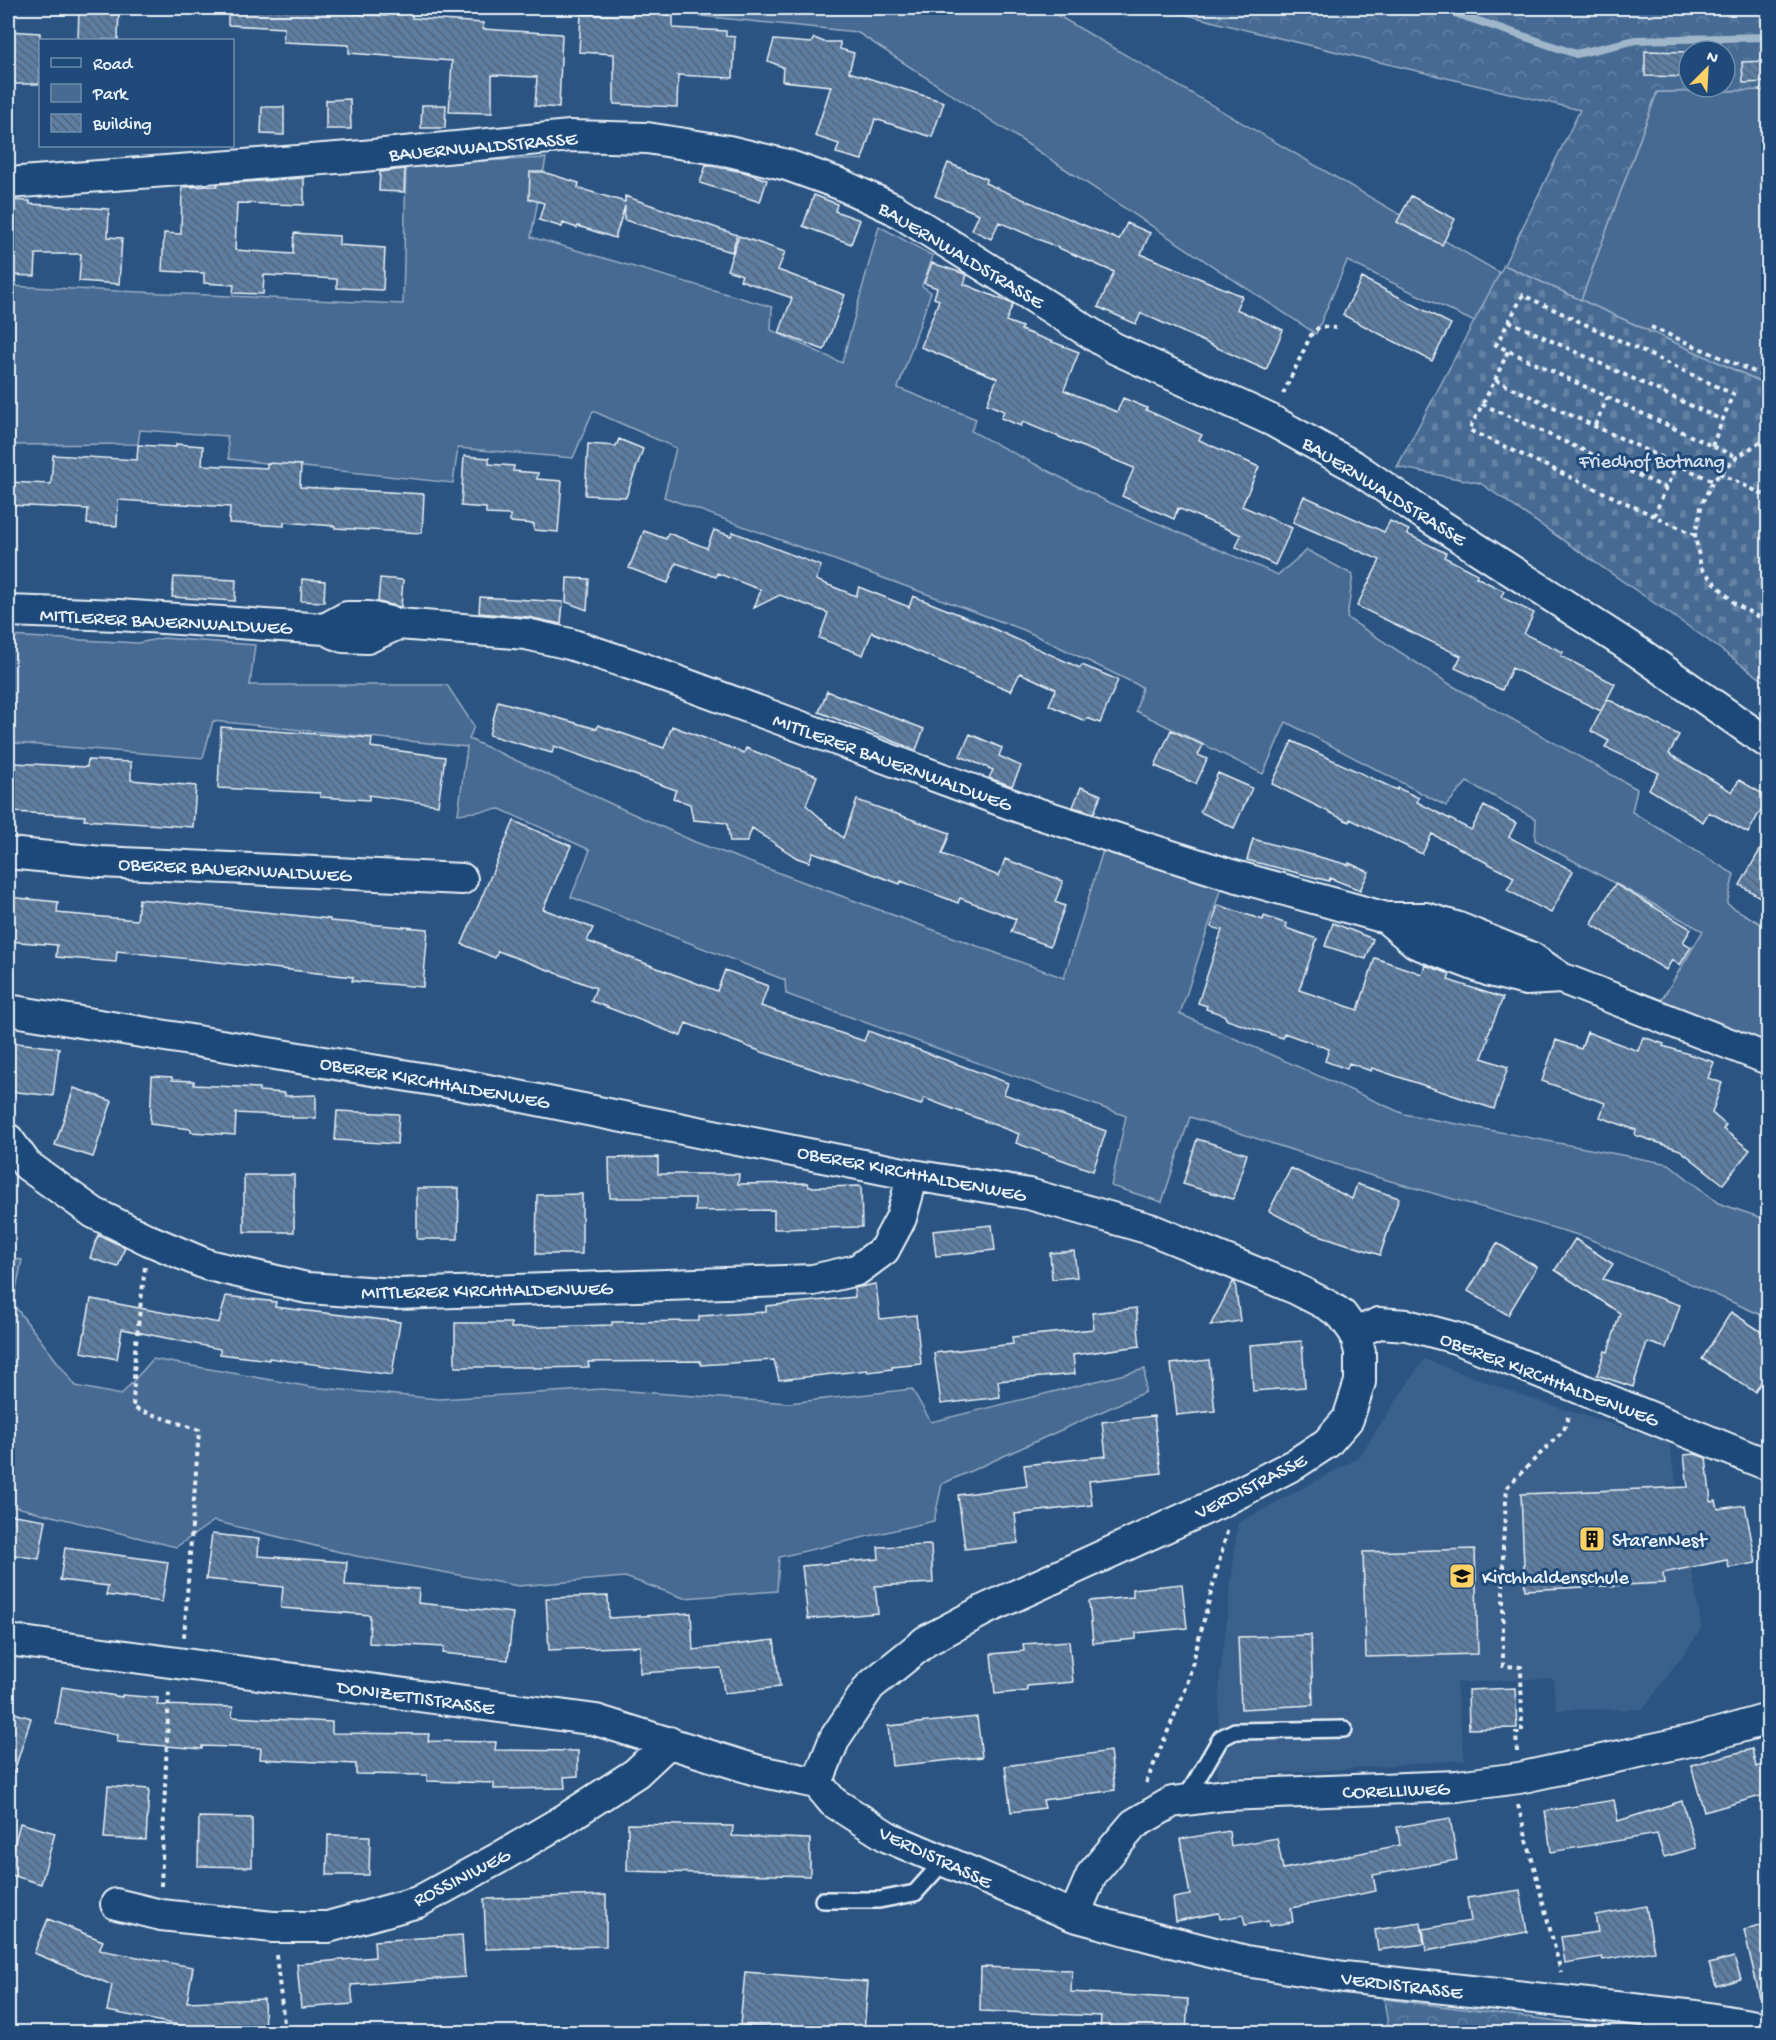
<svg xmlns="http://www.w3.org/2000/svg" width="1776" height="2040" font-family="'Gochi Hand',sans-serif">
  <style>
    .built { fill: #3a608b }
    .green { fill: #476b93; stroke: #98aec6; stroke-width: 1.5 }
    .forest { fill: url(#forest-crowns); stroke: #98aec6; stroke-width: 1.5; fill-rule: evenodd }
    .cemetery { fill: url(#cemetery-stones); stroke: #98aec6; stroke-width: 1.5 }
    .lines { fill: none; stroke-linecap: round; stroke-linejoin: round }
    .stream { stroke: #a0b6cb; stroke-width: 8 }
    .building { fill: url(#building-back-hatch); stroke: #e8f1f8; stroke-width: 1.5 }
    .service-casing { stroke: #e8f1f8; stroke-width: 20 }
    .minor-casing { stroke: #e8f1f8; stroke-width: 34 }
    .path { stroke: #e8f1f8; stroke-width: 4; stroke-dasharray: 4.5 4.5; stroke-linecap: butt }
    .service { stroke: #1f4a7a; stroke-width: 15 }
    .minor { stroke: #1f4a7a; stroke-width: 30 }
    .labels { text-anchor: middle; stroke-width: 6; stroke-linejoin: round; paint-order: stroke }
    .street-label { font-size: 20px; fill: #e8f1f8; stroke: #1f4a7a }
    .park-label { font-size: 20px; fill: #d0dde9; stroke: #1f4a7a }
    .poi-label { font-size: 20px; fill: #e8f1f8; stroke: #1f4a7a; text-anchor: start }
  </style>
  <defs>
    <pattern id="forest-crowns" width="20" height="18" patternUnits="userSpaceOnUse" patternTransform="scale(1.5)"><rect width="20" height="18" fill="#476b93"/><path d="M2 6a3 3 0 1 1 6 0M12 15a3 3 0 1 1 6 0" fill="none" stroke="#6281a3"/></pattern>
    <pattern id="cemetery-stones" width="16" height="16" patternUnits="userSpaceOnUse" patternTransform="scale(1.5)"><rect width="16" height="16" fill="#476b93"/><path d="M2 7V4a2 2 0 0 1 4 0v3zM10 15v-3a2 2 0 0 1 4 0v3z" fill="#6281a3"/></pattern>
    <pattern id="building-back-hatch" width="6" height="6" patternUnits="userSpaceOnUse" patternTransform="scale(1.5)"><rect width="6" height="6" fill="#5d7da1"/><path d="M-1 5l2 2M0 0l6 6M5-1l2 2" fill="none" stroke="#53657a"/></pattern>
  </defs>
  <rect width="100%" height="100%" fill="#2b5482"/>
  <filter id="ink" filterUnits="userSpaceOnUse"><feTurbulence type="fractalNoise" baseFrequency=".0167" numOctaves="2"/><feDisplacementMap in="SourceGraphic" scale="12" xChannelSelector="R" yChannelSelector="G"/><feConvolveMatrix kernelMatrix="1 2 1 2 8 2 1 2 1" color-interpolation-filters="sRGB"/></filter>
  <g filter="url(#ink)">
    <path class="built" d="M1424,1359l111,41 134,42 33,187 -59,80 -87,1 -3,-32 -97,5 9,77 -248,18 3,-101 18,-154 120,-65z"/>
    <path class="green" d="M624,8h421l462,269 -22,50 -138,-66 -31,73 -459,-302z
      M1768,90v295l-187,-85 76,-208z
      M546,158l-15,79 241,70 -1,23 71,33 37,-137 54,30 -11,30 9,6 -33,96 78,31 -5,12 135,70 172,74 29,-25 46,25 -6,43 104,67 186,104 -5,23 102,62 -7,30 41,24v115l-107,-42 42,-70 -168,-91 1,-21 -69,-37 -21,24 -160,-84 -23,52 -127,-63 6,-24 -118,-57 -360,-133 12,-49 -83,-37 -20,47 -115,-10 -5,35 -224,-24 -2,-23 -87,-6 -2,14 -130,1v-159l395,18 3,-140z
      M8,636l130,7 25,-5 92,7 -5,40h197l27,41 -5,13 226,103 369,136 39,-128 118,38 -41,126 224,100 265,50 49,39 50,17v98l-183,-81 -219,-63 -176,-57 -28,85 -51,-16 15,-70 -340,-122 -1,-14 -214,-83 19,-47 -90,-41 -42,5 9,-67 -254,-26 -10,37 -189,-15 -6,-17z
      M8,1258l14,2 -9,44 63,82 45,9 32,-36 158,28 128,12 163,-10 187,14 123,-14 19,33 214,-53v23l-203,92 -8,37 -155,36 -2,34 -93,7 -59,-21 -107,9 -162,-30 -142,-35 -38,26 -168,-42z"/>
    <path class="forest" d="M1160,8h608v82l-111,2 -76,208 -77,-35 76,-155 -330,-79zM1689,51h36v36h-36z
      M1384,1999l263,33h2h-260z"/>
    <path class="cemetery" d="M1504,265l264,120v299l-63,-46 -225,-155 -83,-16z"/>
    <g class="lines">
      <path class="stream" d="M1440,8l136,46 60,-14 132,-3"/>
    </g>
    <path class="building" d="M79,8h40l-1,32h-40z
      M228,8h94v4l65,4 1,-8h24v10l71,5v6l79,5 -3,74 -24,-2 2,-29 -45,-2v38l-43,-1 3,-51 -103,-8v-8l-66,-3 1,-14 -56,-3z
      M632,13l41,2v13l53,3v5l9,1 -2,41 -55,-3 -1,32 -63,-3v-50l-35,-2 2,-38 51,2z
      M8,31l32,2v51h-32z
      M814,38l10,4h16v7l14,4 -5,19 95,30 -12,35 -57,-18 -13,41 -26,-7 3,-9 -24,-8 16,-50 -49,-5 1,-14 -15,-6 6,-21 37,3z
      M1645,51l44,1v25l-44,-1z
      M1768,61v21l-25,1 -1,-21z
      M350,99l1,30h-25v-29z
      M422,105h24l-1,23h-24z
      M262,107h22v28l-23,-1z
      M948,163l39,16 -2,4 134,57 8,-17 23,10 -9,21 101,42 -6,13 47,21 -17,40 -125,-57 -5,11 -38,-17 16,-35 -115,-50 -8,17 -19,-9 7,-16 -44,-18z
      M706,165l38,7 23,8 -7,22 -60,-19z
      M405,169l-1,23 -25,-1 1,-19z
      M530,172h13l36,11 -1,5 47,14v-6l112,39 -5,17 -108,-32 1,-14 -10,32 -37,-12 -1,2 -14,-5 -1,4 -23,-7 5,-17 -15,-4z
      M304,178v27l-67,-2 -2,47 58,4 1,-21 45,3v9l46,3 -2,42 -46,-2v-9l-73,-4 -1,19 -30,-1 1,-8 -30,-2v-10l-42,-2 2,-38 17,1 1,-47 35,-1v-2z
      M814,195l23,9 -2,7 25,9 -9,24 -48,-18z
      M1411,196l44,23 -13,26 -45,-23z
      M8,200l22,1v3l79,5 -1,28 14,1 -3,46 -40,-3 2,-27h-45l-1,22 -27,-1z
      M739,236l46,16 -7,18 67,25 -21,55 -45,-17 13,-35 -52,-18 2,-5 -15,-5z
      M932,263l33,11 2,1 -3,9 49,20 -7,17 16,6 -1,3 58,22 -15,38 53,22 6,-14 24,10 -1,2 56,25 -3,5 60,27 -17,39 50,22 -17,37 -39,-18 5,-12 -63,-27 -4,11 -52,-23 12,-28 -111,-46 -2,4 -20,-8 3,-7 -17,-7 10,-26 -76,-31 18,-47 -5,-2 3,-10 -13,-5z
      M1362,278l89,46 -19,37 -89,-46z
      M619,439l24,10 -17,48 -41,-2 3,-51 28,2z
      M176,444l27,2 -1,19 65,3v-5l34,2 -1,22 124,7 -2,39 -87,-5v-2l-51,-4v4l-55,-3 1,-16 -112,-7 -1,26 -30,-2 1,-15 -80,-4v-23l43,2 2,-29 84,5 1,-15 38,2z
      M464,456l25,2v6l25,2 -1,5 25,2 -1,6 25,2 -4,51 -24,-2v-6l-24,-2v-7l-24,-1v-6l-25,-2z
      M1304,496l80,36 6,-11 19,9 -2,4 39,19 -2,4 33,17 -1,3 28,14 -3,6 33,16 -10,21 39,18 -2,4 54,28 -14,27 -89,-43 -10,22 -47,-22 6,-12 -104,-50 23,-46 -87,-38z
      M714,530l17,6 2,-4 88,34 -5,14 40,16 3,-9 50,20 4,-11 70,28 97,44 2,-3 36,15 -18,43 -13,-5 -2,3 -36,-16 7,-16 -36,-16 -9,18 -139,-59 -9,23 -44,-17 9,-25 -48,-18 -26,13 7,-18 -44,-17 -1,4 -40,-14 -8,20 -39,-15 15,-37 22,8 2,-6 39,15z
      M174,577l62,3 -1,21 -63,-4z
      M380,578l23,2 -2,27 -23,-5z
      M567,578l22,1 -2,31 -21,-8z
      M302,579l23,2 -1,21 -23,-1z
      M480,597l83,5 -2,22 -33,-7 -49,-4z
      M827,691l97,38 -8,21 -97,-38z
      M1607,699l72,36 -10,19 27,16 36,22 7,-12 29,17 -20,36 -39,-21 -6,10 -54,-33 10,-16 -54,-26 4,-6 -18,-10z
      M498,701l99,28 1,-4 66,23 8,-22 72,27 2,-5 71,28 -11,29 37,33 14,-38 93,33 -8,21 57,22 6,-17 58,22 -8,21 10,4 -15,40 -39,-14 5,-13 -56,-21 -2,5 -57,-22 -1,3 -87,-32 -4,10 -12,-4 -45,-30 -5,14h-17l-3,-19 -34,-3 -3,-16 -17,-6 3,-8 -122,-44 -2,7 -63,-18z
      M221,727l151,11 -1,9 74,10 -7,48 -69,-10v5l-49,-3v-4l-102,-5z
      M1171,730l32,15 -5,10 9,4 -11,25 -41,-18z
      M970,734l32,14 -3,8 22,10 -9,20 -23,-8 4,-8 -33,-14z
      M1292,741l105,49 1,-2 21,10 -2,4 54,28 13,-24 32,17 -7,14 64,34 -22,42 -44,-23 7,-13 -82,-43 -10,20 -72,-35 -1,3 -77,-38z
      M88,760l43,2v18l65,6 -3,41 -109,-7 1,-4 -73,-4 3,-49 72,4z
      M1218,773l34,15 -18,40 -34,-16z
      M1081,787l20,8 -7,18 -21,-6z
      M514,821l57,25 -28,63 50,19 -6,13 130,50 8,-21 43,16 -7,20 103,35 4,-10 140,52 -4,11 102,37 -13,40 -77,-28 3,-9 -95,-36 -3,7 -159,-53 -76,-29 -5,13 -90,-35 5,-13 -98,-37 -3,7 -33,-14z
      M1768,836v66l-28,-17z
      M1253,839l96,26v-2l20,9 -9,18 -30,-12 -1,3 -82,-21z
      M1615,884l76,45 -8,13 8,5 -11,18 -8,-5 -6,10 -75,-46z
      M8,897l50,5 -1,11 80,7 2,-21 191,20v2l98,8 -5,58 -71,-6 1,-4 -236,-26 -1,11 -60,-5 1,-12 -49,-4z
      M1218,905l45,15 1,-4 23,8 -1,4 31,11 -18,51 59,20 17,-52 47,16 3,-9 25,9 -2,6 55,18 -16,39 2,1 -7,20 26,9 -14,42 -122,-41 -1,3 -22,-8 -2,6 -22,-8 4,-12 -45,-16 -1,5 -41,-13 -15,-5 -3,-5 -18,-6 1,-3 -9,-3 24,-73 -11,-3z
      M1333,923l40,16 -7,20 -41,-13z
      M1587,1032l51,19 5,-14 21,7 -1,2 51,16 -6,16 14,5 -10,30 14,12 -3,4 27,21 -27,34 -43,-34 -45,-15 1,-5 -36,-13 5,-14 -63,-22 14,-41 25,9z
      M8,1042l51,6 -6,48 -45,-5z
      M152,1076l20,1v3l22,1v4l65,3v3l26,2v3l31,-1v23h-24v-2l-56,-3 -1,22 -44,-3v-3l-41,-5z
      M74,1088l38,13 -19,56 -38,-12z
      M337,1111l62,3 -2,30 -62,-4z
      M1197,1139l50,15 -14,45 -50,-15z
      M658,1157v17h81l-1,10 70,-1 1,4 52,-1 1,41 -88,2v-19l-79,1v-13h-85l-1,-40z
      M1291,1168l61,31 5,-15 42,14 -19,57 -73,-24 -38,-20z
      M244,1175h50v57h-50z
      M417,1188h42l-1,51h-41z
      M582,1194v60h-46l1,-59z
      M992,1225l3,25 -59,6 -3,-25z
      M98,1235l27,12 -7,20 -28,-9z
      M1575,1239l38,25 -10,15 77,26 -14,43 -19,-6 -14,45 -36,-12 8,-24 3,1 12,-39 -65,-43z
      M1497,1243l40,24 -29,48 -40,-24z
      M1074,1251l3,26 -25,2 -2,-26z
      M1233,1282l2,1 5,38 -30,5z
      M876,1284l4,35 36,-4 5,49 -29,3v2l-24,3 -1,-2 -88,10 -5,-20 -73,5 -1,-4 -112,1 1,5 -56,1v-1h-78v-44h56v5l101,-3v-3l87,-1v-5l67,-4v-6l89,-9 -1,-9z
      M226,1296l50,6 -1,5 125,15 -8,53 -123,-17v2l-49,-6v-5l-98,-20 -5,30 -36,-7 10,-53 128,24z
      M1136,1308l4,38 -67,9 2,19 -77,7 2,16 -59,7 -7,-51 79,-9 -1,-7 82,-8 -2,-16z
      M1731,1312l37,24v35l-13,21 -53,-33z
      M1302,1341l3,46 -52,4 -3,-46z
      M1209,1360l6,51 -38,4 -6,-51z
      M1154,1416l7,57 -72,8 3,24 -77,9 3,29 -53,6 -7,-54 69,-9 -3,-21 82,-9 -4,-34z
      M1695,1454l11,4 5,44 5,-1 2,8 27,-4 11,58 -27,5 -2,-8 -64,13 1,10 -139,7 -4,-96 167,-7 -4,-32z
      M8,1514l38,6 -7,39 -31,-5z
      M212,1534l47,5 -1,17 89,6 -2,23 74,4 -1,14 95,10 -5,47 -65,-7 1,-6 -75,-4 1,-28 -89,-7 2,-21 -77,-8z
      M931,1545l2,38 -58,3 3,27 -70,6 -6,-53 77,-7 -1,-12z
      M65,1548l103,14 -6,40 -56,-7 2,-9 -48,-6z
      M1475,1549l3,105 -112,3 -3,-105z
      M1182,1584l5,44 -51,5v6l-43,4 -4,-42 44,-4v-8z
      M608,1596l1,22 82,-5 2,37 81,-10 6,47 -56,6 -3,-25 -81,5v-27l-91,4 -3,-52z
      M1311,1635l2,70 -72,4 -3,-72z
      M1069,1641l4,41 -46,4v5l-32,3 -4,-40 33,-3 -1,-7z
      M62,1687l60,10v-2l36,3 -1,7 76,2 -1,10 100,5v11l97,1 -1,7 68,1 -1,8 83,1v25l-14,1 1,11 -71,1v-6l-67,-2v-6l-71,-1v-10l-96,-5 1,-11 -59,-2v3l-85,-7 1,-7 -62,-11z
      M1515,1688l2,40 -48,1 -1,-39z
      M8,1711l23,7 -19,60 -4,-1z
      M977,1717l5,40 -90,9 -4,-40z
      M1752,1749l4,18 12,-4v31l-64,18 -13,-47z
      M1110,1751l5,39 -72,10 2,8 -34,4 -6,-46z
      M108,1786l41,3 -3,51 -42,-2z
      M1614,1800l4,21 64,-20 14,47 -32,9 -7,-23 -106,18 -6,-41z
      M199,1817l53,1v49l-54,-1z
      M1450,1818l7,42 -84,15 3,16 -85,17 2,14 -24,4 -1,-5 -23,4 -2,-10 -23,4 -1,-6 -43,8 -3,-23 17,-3 -10,-56 49,-8 2,15 46,-8 6,31 117,-24 -3,-18z
      M20,1823l35,10 -14,51 -33,-10v-6z
      M628,1824l105,2 -1,10 78,3v37l-183,-5z
      M328,1835l42,1 -1,39h-42z
      M1520,1890l7,42 -101,19 -3,-22 48,-8 -4,-23z
      M606,1895v51l-120,3 -2,-50z
      M1646,1906l8,45 -51,9 -1,-3 -37,6 -4,-26 37,-5 -3,-17z
      M48,1919l55,22 -4,9 94,17 -6,35 77,-3 1,33h-51l-107,-21 5,-26 -78,-32z
      M1421,1923l3,21 -46,6 -3,-20z
      M1768,1924v73l-8,1 -16,-68z
      M462,1935l3,42 -114,8 2,19 -52,4 -4,-44 78,-7 -1,-16z
      M1734,1957l7,22 -25,7 -7,-22z
      M981,1967l91,3 -1,22 117,7 -2,33h-86l1,-16 -121,-5z
      M745,1972l123,10 -4,50h-37l-87,-7z"/>
    <g class="lines">
      <defs>
        <path id="service" d="M1185,1800l36,-62 14,-7 109,-2
          M823,1900h56l36,-7 28,-31"/>
        <path id="minor" d="M8,183l355,-27 207,-20 77,2 82,13 58,14 53,19 54,25 220,139 157,72 81,45 73,50 213,137 130,91
          M8,611l110,4 207,14 22,-12h22l29,7
          M325,629l18,8 24,1 31,-14 128,10 44,10 69,23 388,143 204,65 155,43h40l30,9 76,31 29,20 207,81
          M8,853l93,9 361,17
          M1386,918l30,25 74,28 36,9 35,-2
          M8,1010l455,75 450,90 116,19 121,35 144,59 35,18 13,9 13,18 5,19v30l-12,37 -21,24 -32,21 -70,36 -239,109 -60,32 -56,45 -35,52 -18,45 16,19 55,35 186,79 82,22 90,23 98,16 352,39 72,12
          M8,1139l19,26 67,48 55,27 59,25 99,23 89,6 417,-14 44,-10 27,-20 17,-32 12,-43
          M1355,1333l24,-10 28,2 49,13 312,127
          M8,1640l588,80 163,51 58,12
          M116,1904l45,11 112,12h55l90,-25 79,-43 65,-38 74,-48 33,-31
          M1074,1916l18,-42 42,-50 38,-22 53,-7 232,-9 62,-8 175,-38 74,-21"/>
      </defs>
      <use href="#service" class="service-casing"/>
      <use href="#minor" class="minor-casing"/>
      <path class="path" d="M1509,321l213,99
        M1651,327l117,51
        M1495,380l13,-29
        M1283,394l28,-59 9,-9 16,2
        M1482,404l184,84
        M1595,425l13,-28
        M1768,437l-31,20 -24,24 -11,22 -7,32 6,33 34,36 33,18
        M1712,446l21,-52 -210,-99 -27,50 216,101 25,11
        M1719,473l49,24
        M1654,516l23,-53
        M1695,535l-226,-105 26,-50 218,101
        M145,1267l-10,84 -2,57 66,22 -15,207
        M1517,1752l-1,-19h6l-1,-66 -18,-1v-123l4,-56 57,-57 5,-16
        M1146,1783l40,-95 42,-160
        M1518,1805l43,167
        M161,1886l8,-196
        M276,1955l9,77"/>
      <use href="#service" class="service"/>
      <use href="#minor" class="minor"/>
    </g>
  </g>
  <defs>
    <symbol id="building-square" viewBox="-11 -11 22 22"><rect x="-9" y="-9" width="18" height="18" rx="4" fill="#ffd166" stroke="#1f4a7a"/><path d="M-4-6H4V6H1V3H-1V6H-4ZM-2.5-4.3h1.7v1.8h-1.7ZM.8-4.3h1.7v1.8H.8ZM-2.5-1h1.7V.8h-1.7ZM.8-1h1.7V.8H.8Z" fill="#111"/></symbol>
    <symbol id="school-square" viewBox="-11 -11 22 22"><rect x="-9" y="-9" width="18" height="18" rx="4" fill="#ffd166" stroke="#1f4a7a"/><path d="M0-5L7-2L0 1L-7-2ZM-4 1L0 2.5L4 1V4Q0 6-4 4Z" fill="#111"/></symbol>
  </defs>
  <g fill-rule="evenodd">
    <use href="#building-square" x="1577" y="1524" width="30" height="30"/>
    <use href="#school-square" x="1447" y="1561" width="30" height="30"/>
  </g>
  <g class="labels">
    <g class="street-label">
      <text transform="translate(483 145) rotate(-5)" y="7">BAUERNWALDSTRASSE</text>
      <text transform="translate(962 254) rotate(31)" y="7">BAUERNWALDSTRASSE</text>
      <text transform="translate(1385 490) rotate(32)" y="7">BAUERNWALDSTRASSE</text>
      <text transform="translate(166 620) rotate(3)" y="7">MITTLERER BAUERNWALDWEG</text>
      <text transform="translate(893 761) rotate(20)" y="7">MITTLERER BAUERNWALDWEG</text>
      <text transform="translate(235 868) rotate(3)" y="7">OBERER BAUERNWALDWEG</text>
      <text transform="translate(435 1081) rotate(10)" y="7">OBERER KIRCHHALDENWEG</text>
      <text transform="translate(912 1172) rotate(11)" y="7">OBERER KIRCHHALDENWEG</text>
      <text transform="translate(487 1289) rotate(-1)" y="7">MITTLERER KIRCHHALDENWEG</text>
      <text transform="translate(1550 1378) rotate(21)" y="7">OBERER KIRCHHALDENWEG</text>
      <text transform="translate(1250 1485) rotate(-27)" y="7">VERDISTRASSE</text>
      <text transform="translate(416 1696) rotate(8)" y="7">DONIZETTISTRASSE</text>
      <text transform="translate(1396 1789) rotate(-2)" y="7">CORELLIWEG</text>
      <text transform="translate(936 1856) rotate(25)" y="7">VERDISTRASSE</text>
      <text transform="translate(461 1876) rotate(-27)" y="7">ROSSINIWEG</text>
      <text transform="translate(1402 1984) rotate(7)" y="7">VERDISTRASSE</text>
    </g>
    <g class="park-label">
      <text x="1652" y="467">Friedhof Botnang</text>
    </g>
    <g class="poi-label">
      <text x="1612" y="1546">StarenNest</text>
      <text x="1482" y="1583">Kirchhaldenschule</text>
    </g>
  </g>
  <rect width="1776" height="2040" fill="none" stroke="#1f4a7a" stroke-width="30"/>
  <rect x="15" y="15" width="1746" height="2010" fill="none" stroke="#e8f1f8" stroke-width="2" filter="url(#ink)"/>
  <rect x="39" y="39" width="195" height="108" fill="#1f4a7a" stroke="#6f8dac" stroke-width="1.5"/>
  <rect x="51" y="58" width="30" height="9" fill="#1f4a7a" stroke="#6f8dac" stroke-width="1.5"/>
  <text x="93" y="69" font-size="18" fill="#e8f1f8">Road</text>
  <rect x="51" y="84" width="30" height="18" fill="#476b93" stroke="#6f8dac" stroke-width="1.5"/>
  <text x="93" y="99" font-size="18" fill="#e8f1f8">Park</text>
  <rect x="51" y="114" width="30" height="18" fill="url(#building-back-hatch)" stroke="#6f8dac" stroke-width="1.5"/>
  <text x="93" y="129" font-size="18" fill="#e8f1f8">Building</text>
  <g transform="translate(1707 69) rotate(24)"><circle r="28" fill="#1f4a7a" stroke="#6f8dac" stroke-width="1.5"/>
  <path d="M0-4.5L10 22L0 15L-10 22Z" fill="#ffd166"/>
  <text y="-9" font-size="16" font-weight="bold" text-anchor="middle" fill="#e8f1f8">N</text>
  </g>
</svg>
